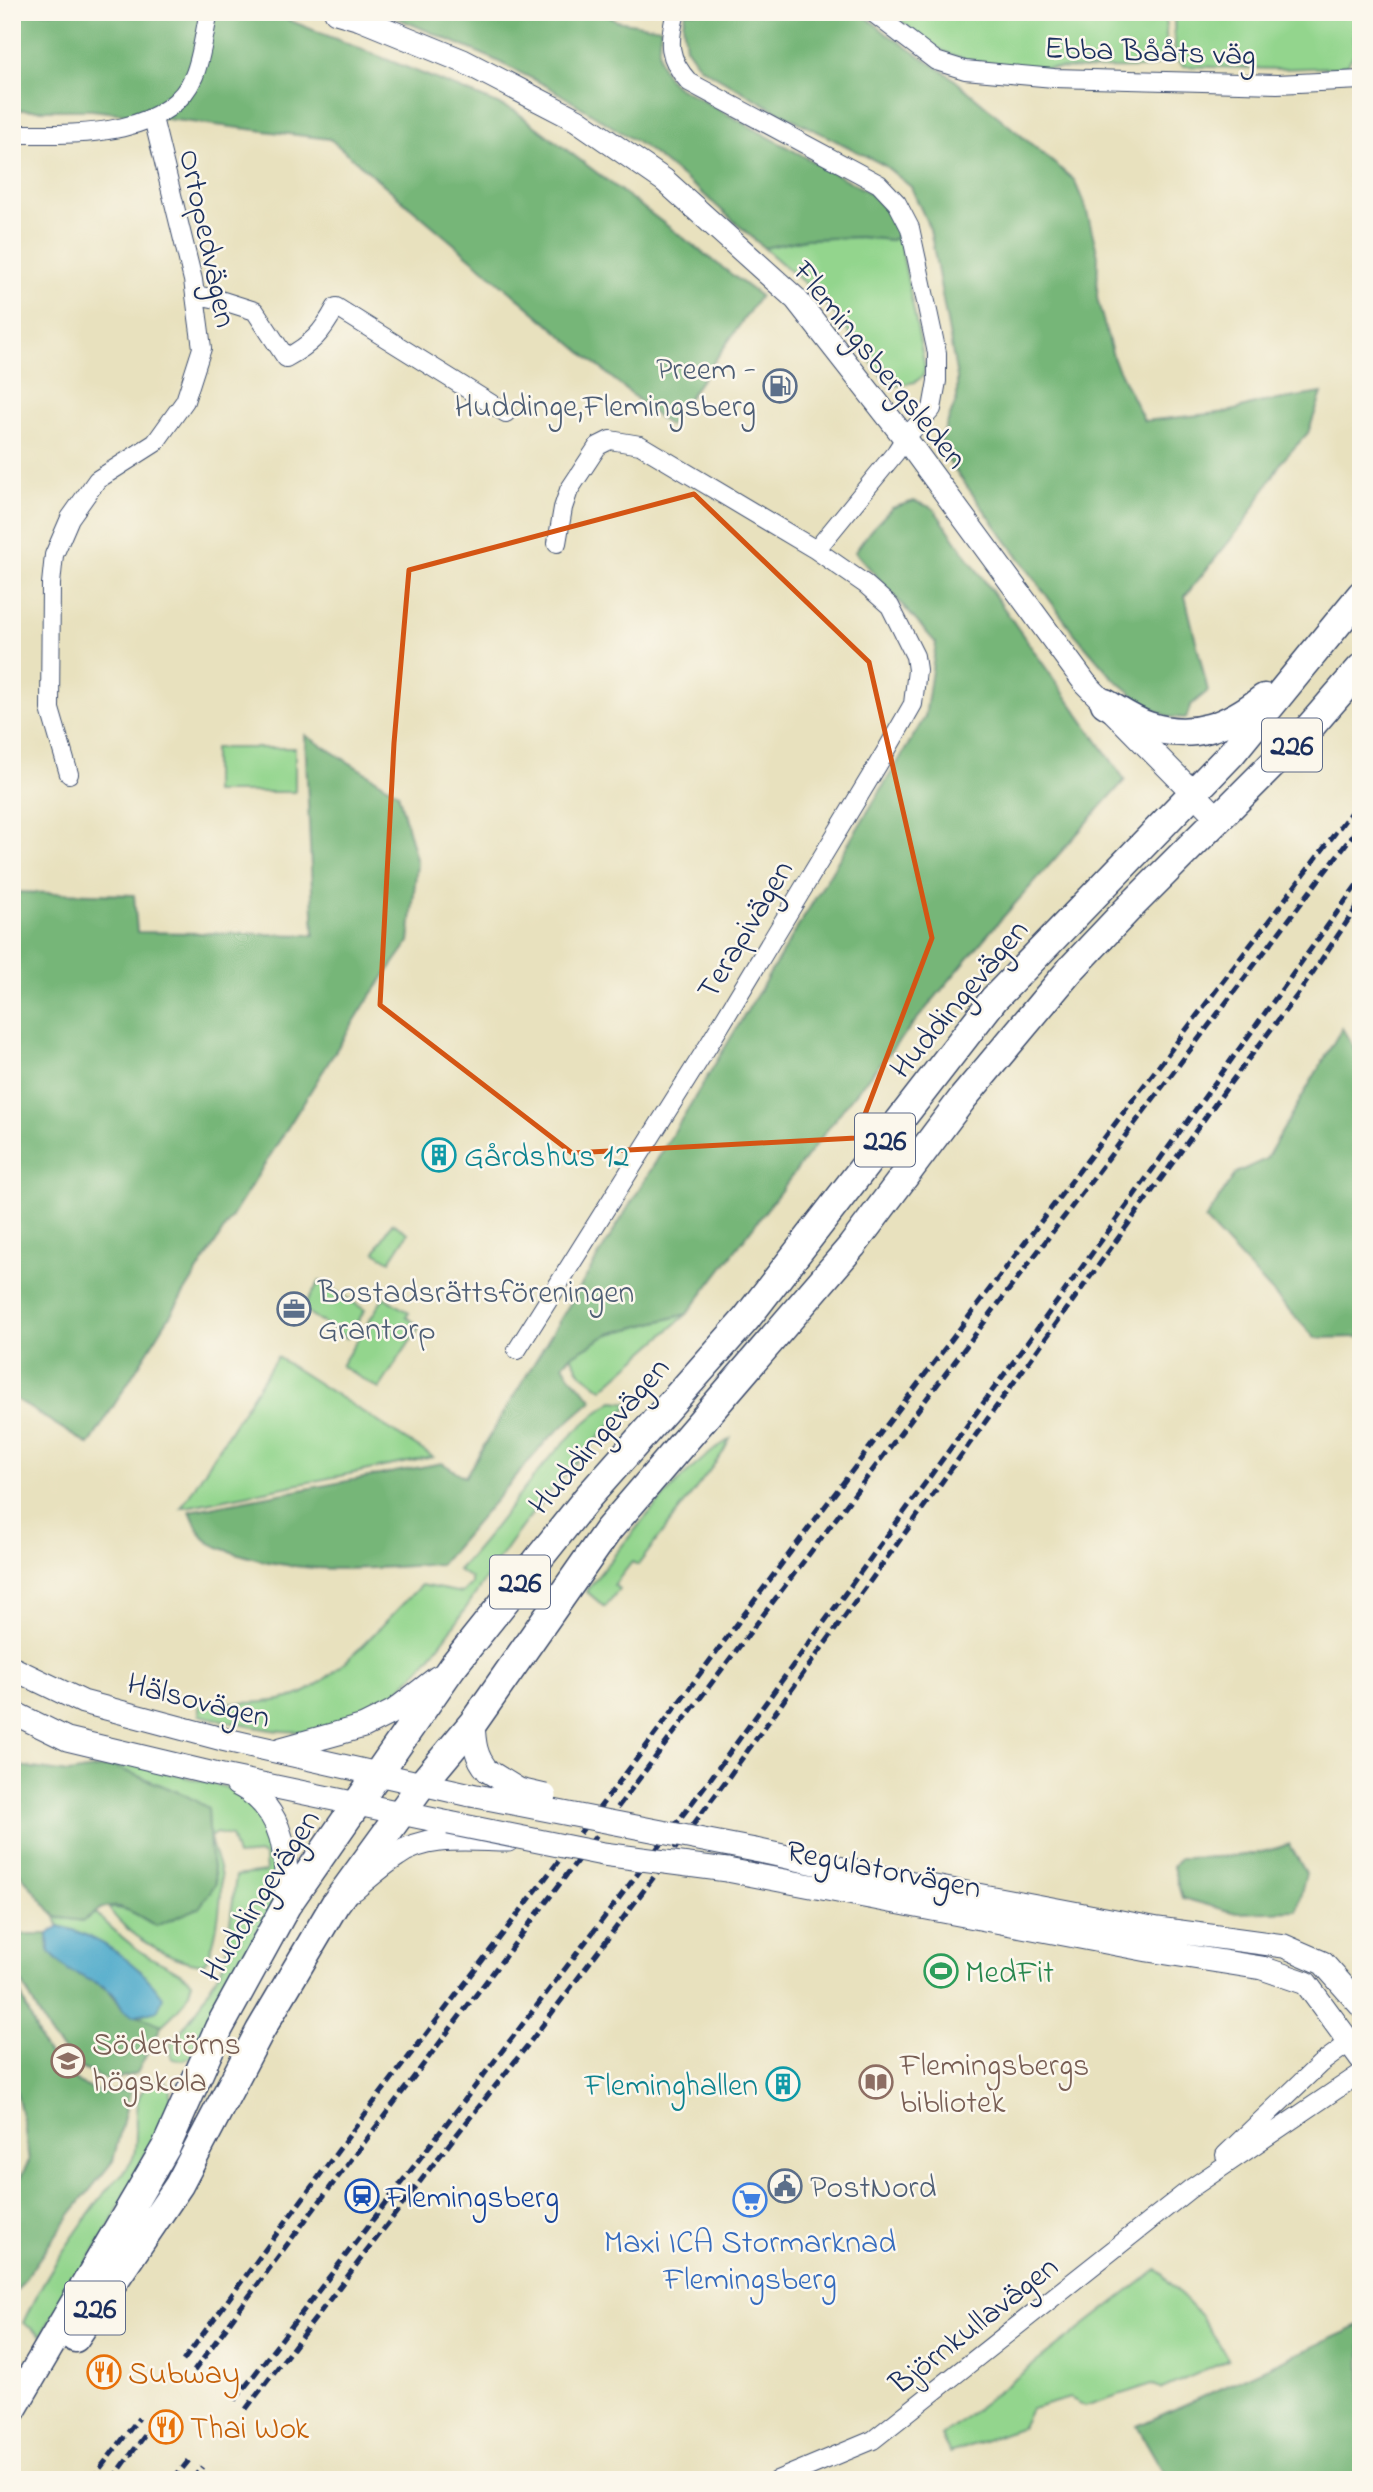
<svg xmlns="http://www.w3.org/2000/svg" width="1373" height="2492" font-family="'Indie Flower',sans-serif">
  <style>
    .green { fill: #93d58d; stroke: #578276; stroke-width: 2 }
    .forest { fill: #76b678; stroke: #48726b; stroke-width: 2 }
    .water { fill: #4ca9ca; stroke: #346c94; stroke-width: 2 }
    .lines { fill: none; stroke-linecap: round; stroke-linejoin: round }
    .minor-casing { stroke: #3a4a6c; stroke-width: 20 }
    .tertiary-casing { stroke: #3a4a6c; stroke-width: 25 }
    .primary-casing { stroke: #3a4a6c; stroke-width: 31 }
    .minor { stroke: #fff; stroke-width: 18 }
    .tertiary { stroke: #fff; stroke-width: 23 }
    .primary { stroke: #fff; stroke-width: 28 }
    .rail { stroke: #1b2f5e; stroke-width: 5; stroke-dasharray: 10 5; stroke-linecap: butt }
    .tertiary-bridge-casing { stroke: #3a4a6c; stroke-width: 25; stroke-linecap: butt }
    .tertiary-bridge { stroke: #fff; stroke-width: 23 }
    .marked { fill: none; stroke: #d45514; stroke-width: 5; stroke-linejoin: round }
    .labels { text-anchor: middle; stroke-width: 5; stroke-linejoin: round; paint-order: stroke }
    .shield { fill: #fbf7ec; stroke: #5e6b89; stroke-width: 2 }
    .shield-label { font-size: 30px; font-weight: bold; fill: #1b2f5e }
    .street-label { font-size: 32px; fill: #1b2f5e; stroke: #fbf7ec }
    .service-label { font-size: 32px; fill: #4e5e75; stroke: #fbf7ec; text-anchor: start }
    .culture-label { font-size: 32px; fill: #0d838f; stroke: #fbf7ec; text-anchor: start }
    .leisure-label { font-size: 32px; fill: #27864d; stroke: #fbf7ec; text-anchor: start }
    .education-label { font-size: 32px; fill: #785e54; stroke: #fbf7ec; text-anchor: start }
    .transit-label { font-size: 32px; fill: #164399; stroke: #fbf7ec; text-anchor: start }
    .shop-label { font-size: 32px; fill: #366cbe; stroke: #fbf7ec }
    .food-label { font-size: 32px; fill: #c56008; stroke: #fbf7ec; text-anchor: start }
  </style>
  <rect width="100%" height="100%" fill="#fbf7ec"/>
  <filter id="ink" filterUnits="userSpaceOnUse"><feTurbulence type="fractalNoise" baseFrequency=".0143" numOctaves="2"/><feDisplacementMap in="SourceGraphic" scale="14" xChannelSelector="R" yChannelSelector="G"/><feConvolveMatrix kernelMatrix="1 2 1 2 8 2 1 2 1" color-interpolation-filters="sRGB"/></filter>
  <filter id="wash" filterUnits="userSpaceOnUse"><feTurbulence type="fractalNoise" baseFrequency=".00686" numOctaves="4" result="noise"/><feDisplacementMap in="SourceGraphic" scale="28" xChannelSelector="R" yChannelSelector="G"/><feGaussianBlur stdDeviation="1.57" result="paint"/><feColorMatrix in="noise" values="0 0 0 0 0 0 0 0 0 0 0 0 0 0 0 0 0 1.4 0 .05"/><feComposite in="paint" operator="in"/></filter>
  <g filter="url(#wash)">
    <rect width="100%" height="100%" fill="#e8e1be"/>
    <path class="green" d="M891,12h274c0,18 8,52 -17,56 -56,-1 -156,7 -205,-17 -20,-9 -36,-25 -52,-39z
      M1174,12h181l-1,42 -6,10 -10,3 -61,2 -94,-3 -8,-8z
      M898,232l27,135 -2,9 -8,6 -22,4 -9,-7 -49,-65 -27,-28 -44,-38 41,-9 55,-2 31,3 4,-2z
      M214,748h81v44h-81z
      M392,1223l16,10 -18,28 -15,-9z
      M320,1281l45,29 -18,28 -45,-29z
      M384,1297l25,16 -3,4 14,9 -41,63 -38,-23z
      M687,1314l-85,75 -22,-17 -9,-16 38,-22z
      M277,1357l156,100 -252,51z
      M613,1401l18,2c-41,44 -83,88 -119,137 -58,80 -112,200 -229,191 -28,-2 -56,-10 -84,-16v-12c32,-1 66,3 97,-7 37,-13 95,-81 125,-111l41,8 9,-9v-6l-13,-8c55,-58 86,-122 155,-169z
      M730,1439l-8,15 -84,111 -6,-3 -18,23 5,4 -14,18 -19,-16c40,-50 90,-118 144,-152z
      M114,1759l111,28 13,5 32,31 9,71 -86,162 -9,4 -11,-1 -2,-6v-9l28,-37 26,-46 11,-85 30,-4 -1,-15 -4,-3 -24,2 -6,-20 -15,-3 -6,4c2,15 10,27 11,42 1,20 -5,72 -18,85 -32,-3 -77,-29 -95,-57l21,3 27,16 60,-44 -6,-31 -2,-43 -25,-14 -70,-28z
      M96,1913c15,15 29,28 47,40 15,10 36,16 48,29 0,17 -17,32 -29,43l-29,-9 12,-2 -4,-43c-26,-18 -51,-38 -82,-45l-3,-9 27,4z
      M162,2080l8,7v18l-63,126 -66,104 -18,-12c20,-46 50,-87 80,-128 8,-12 25,-23 30,-37 10,-26 -12,-70 29,-78z
      M1157,2269l43,46 29,45 -67,29 -10,-5 -67,22 -15,-8 -39,11 -9,18 -72,26 -9,-17z"/>
    <path class="forest" d="M12,12h226l48,7 229,92 245,185 -91,130 -339,-287 -238,-29h-80z
      M383,12h221l13,9 44,7c-4,24 -4,41 15,58l191,105c14,11 24,24 31,41l-3,6 -4,2 -31,-3 -55,2 -41,9 -65,-58 -56,-44 -94,-59 -60,-30z
      M686,12h174l26,21 64,43 124,104 12,28 12,47 -1,43 17,62 30,61 84,-9 30,-9 64,-10 -14,40 -26,28 -37,61 -60,74 23,95 -17,14 -5,13 -17,-1 -23,-12 -33,-27 -39,-45 -127,-174 -6,-20 16,-41v-21l-27,-148 -19,-42 -27,-22 -109,-55 -75,-43 -14,-20 -3,-24z
      M914,501l19,7 192,272 -137,154 -139,167 -162,213 -78,20 -38,22 -8,8 6,11 24,25 -46,40 -106,124c-67,4 -137,12 -202,-10 -11,-3 -25,-7 -34,-15 -7,-6 -11,-20 -15,-28l252,-48 23,14 460,-760 11,-74 -81,-91 15,-21 22,-23z
      M305,735l93,58 19,70 -8,79 -44,62 -276,441 -77,-48v-505l122,3 3,37 177,3z
      M1342,1028l19,32v277l-46,1 -110,-118 31,-47 30,-14z
      M12,1765l56,8 45,-7 70,28 25,14 2,43 6,32 -17,25 -43,18c-14,-8 -36,-25 -54,-18 -6,3 -13,9 -19,13l-27,-4 -44,-53z
      M1289,1844l17,29 -9,38 -61,2 -54,-15 -9,-31 7,-9c38,-1 73,0 109,-14z
      M25,1934h23l1,18c7,7 14,14 22,19 25,14 37,12 52,39l39,15 -25,48 -28,8 -29,-13 -28,-30 -40,-74v-25z
      M18,1988l24,56 14,22 24,18 23,9 28,-4 -18,72 -41,51 -57,81 -3,-1v-99l17,-32 -5,-37 -8,-34 -4,1v-102z
      M1361,2325v155h-193l-31,-54z"/>
    <path class="water" d="M59,1926c39,9 81,38 104,71l-5,13 -25,6 -10,-6 -8,-15 -12,-9 -35,-16 -19,-18 -1,-18z"/>
  </g>
  <g filter="url(#ink)">
    <g class="lines">
      <defs>
        <path id="minor" d="M676,12c-8,30 -9,46 13,70l190,102 18,19 13,25 27,125v28l-5,28 -27,29 -9,14 -80,98
          M872,12l64,49 29,9 89,8 223,6 84,-4
          M12,134c57,0 155,6 182,-58 8,-19 10,-43 15,-64
          M196,295l21,4 38,12 31,47c26,-14 36,-25 50,-51l170,106
          M69,774l-19,-65 1,-125 3,-29 16,-37 27,-38 58,-37 30,-42 17,-53 -9,-68 -40,-162
          M517,1350l191,-304 178,-295 27,-47 4,-34 -2,-14 -25,-50 -25,-22 -49,-34 -176,-105 -30,-5 -12,6 -29,44 -6,18 -6,35
          M1225,2155l95,-91 41,-30
          M777,2480l96,-40 317,-251 171,-116"/>
        <path id="tertiary" d="M336,12l24,7 103,42 114,59 87,60 132,119 109,139 180,245 134,136
          M12,1668l71,34 139,37 249,56
          M12,1712l55,27 151,36 231,48
          M473,1723c1,19 2,34 15,48
          M281,1749l83,-23 30,-15 44,-34
          M237,1784c50,25 50,74 49,122
          M755,1850l116,25 287,54 126,17 39,17 38,43
          M727,1870l421,80 114,18 44,15 55,75
          M354,1889c14,-12 28,-24 43,-34 31,-22 75,-15 111,-15"/>
        <path id="primary" d="M1105,703c14,8 28,18 43,23 46,15 81,-1 116,-28
          M75,2338l104,-153 81,-154 75,-127 87,-120 51,-61 135,-193 244,-284 111,-148 108,-129 55,-58 183,-183 52,-60
          M12,2410l154,-263 53,-119 67,-122 166,-239 136,-170 158,-178 248,-320 237,-245 130,-159"/>
      </defs>
      <use href="#minor" class="minor-casing"/>
      <use href="#tertiary" class="tertiary-casing"/>
      <use href="#primary" class="primary-casing"/>
      <use href="#minor" class="minor"/>
      <use href="#tertiary" class="tertiary"/>
      <use href="#primary" class="primary"/>
      <path class="rail" d="M183,2361l185,-251 271,-354 147,-198 575,-759
        M194,2371l92,-125 1075,-1422
        M235,2400l476,-622 414,-570 236,-329
        M246,2409l189,-247 92,-116 190,-253 514,-711 70,-92 60,-89
        M91,2480l48,-62
        M112,2480l39,-53
        M173,2480l17,-21
        M192,2480l10,-13"/>
      <defs>
        <path id="tertiary-bridge" d="M488,1771l31,19 26,6
          M471,1795l284,55
          M449,1823l154,31 124,16"/>
      </defs>
      <use href="#tertiary-bridge" class="tertiary-bridge-casing"/>
      <use href="#tertiary-bridge" class="tertiary-bridge"/>
    </g>
  </g>
  <path class="marked" d="M694,494l175,168 63,276 -76,200 -284,15 -192,-148 14,-262 15,-173z"/>
  <defs>
    <symbol id="fuel-ring" viewBox="-11 -11 22 22"><circle r="9.5" fill="#fbf7ec" stroke="#5c6f8a" stroke-width="1.5"/><path d="M-5.5-6h7V0h2V4h1.3V-2.5L3-4.5l.8-.8L6-3V5H2.5V1h-1V6h-7ZM-4.2-4.7v3.2H.2V-4.7Z" fill="#5c6f8a"/></symbol>
    <symbol id="building-ring" viewBox="-11 -11 22 22"><circle r="9.5" fill="#fbf7ec" stroke="#0f9aa8" stroke-width="1.5"/><path d="M-4-6H4V6H1V3H-1V6H-4ZM-2.5-4.3h1.7v1.8h-1.7ZM.8-4.3h1.7v1.8H.8ZM-2.5-1h1.7V.8h-1.7ZM.8-1h1.7V.8H.8Z" fill="#0f9aa8"/></symbol>
    <symbol id="office-ring" viewBox="-11 -11 22 22"><circle r="9.5" fill="#fbf7ec" stroke="#5c6f8a" stroke-width="1.5"/><path d="M-6-3h4V-5.5h4V-3h4V5H-6ZM-1-4.5V-3h2v-1.5ZM-6 0V1H6V0Z" fill="#5c6f8a"/></symbol>
    <symbol id="stadium-ring" viewBox="-11 -11 22 22"><circle r="9.5" fill="#fbf7ec" stroke="#2e9e5b" stroke-width="1.5"/><path d="M0-5a6.5 5 0 1 0 0 10a6.5 5 0 1 0 0-10ZM-3.5-1.8h7v3.6h-7Z" fill="#2e9e5b"/></symbol>
    <symbol id="university-ring" viewBox="-11 -11 22 22"><circle r="9.5" fill="#fbf7ec" stroke="#8d6e63" stroke-width="1.5"/><path d="M0-5L7-2L0 1L-7-2ZM-4 1L0 2.5L4 1V4Q0 6-4 4Z" fill="#8d6e63"/></symbol>
    <symbol id="library-ring" viewBox="-11 -11 22 22"><circle r="9.5" fill="#fbf7ec" stroke="#8d6e63" stroke-width="1.5"/><path d="M-6-4Q-3-5.5-.7-3.5V5Q-3 3-6 4ZM6-4Q3-5.5 .7-3.5V5Q3 3 6 4Z" fill="#8d6e63"/></symbol>
    <symbol id="civic-ring" viewBox="-11 -11 22 22"><circle r="9.5" fill="#fbf7ec" stroke="#5c6f8a" stroke-width="1.5"/><path d="M-.6-6.5H3V-4.5H.6V-3L4-1V1h2V6H-6V1h2V-1L-.6-3ZM-1.2 2.5V6h2.4V2.5Z" fill="#5c6f8a"/></symbol>
    <symbol id="station-ring" viewBox="-11 -11 22 22"><circle r="9.5" fill="#fbf7ec" stroke="#1a4fb4" stroke-width="1.5"/><path d="M-3-6H3Q5-6 5-4V2Q5 4 3 4L4.5 6H3L1.5 4h-3L-3 6H-4.5L-3 4Q-5 4-5 2V-4Q-5-6-3-6ZM-3.5-4v3h7v-3ZM-3.5 1v1.5H-2V1ZM2 1v1.5H3.5V1Z" fill="#1a4fb4"/></symbol>
    <symbol id="supermarket-ring" viewBox="-11 -11 22 22"><circle r="9.5" fill="#fbf7ec" stroke="#3f7fe0" stroke-width="1.5"/><path d="M-6-5.5h2.5l.6 2H6L4.5 2H-2.5L-4.4-4H-6ZM-1.5 3.2a1.3 1.3 0 1 0 .1 0ZM3 3.2a1.3 1.3 0 1 0 .1 0Z" fill="#3f7fe0"/></symbol>
    <symbol id="restaurant-ring" viewBox="-11 -11 22 22"><circle r="9.5" fill="#fbf7ec" stroke="#e8710a" stroke-width="1.5"/><path d="M-5-6h1v4h1v-4h1v4h1v-4h1v5L-1.5 .5V6h-2V.5L-5-1ZM5-6V6H3V1.5H1.5Q1.5-4 5-6Z" fill="#e8710a"/></symbol>
  </defs>
  <g fill-rule="evenodd">
    <use href="#fuel-ring" x="761" y="367" width="38" height="38"/>
    <use href="#building-ring" x="420" y="1136" width="38" height="38"/>
    <use href="#office-ring" x="275" y="1290" width="38" height="38"/>
    <use href="#stadium-ring" x="922" y="1952" width="38" height="38"/>
    <use href="#university-ring" x="49" y="2042" width="38" height="38"/>
    <use href="#library-ring" x="857" y="2063" width="38" height="38"/>
    <use href="#building-ring" x="764" y="2065" width="38" height="38"/>
    <use href="#civic-ring" x="766" y="2167" width="38" height="38"/>
    <use href="#station-ring" x="343" y="2177" width="38" height="38"/>
    <use href="#supermarket-ring" x="731" y="2181" width="38" height="38"/>
    <use href="#restaurant-ring" x="85" y="2353" width="38" height="38"/>
    <use href="#restaurant-ring" x="147" y="2408" width="38" height="38"/>
  </g>
  <g class="labels">
    <g class="shield">
      <rect x="1262" y="718.5" width="60" height="53" rx="5"/>
      <rect x="855" y="1113.5" width="60" height="53" rx="5"/>
      <rect x="490" y="1555.5" width="60" height="53" rx="5"/>
      <rect x="65" y="2281.5" width="60" height="53" rx="5"/>
    </g>
    <g class="shield-label">
      <text x="1292" y="755">226</text>
      <text x="885" y="1150">226</text>
      <text x="520" y="1592">226</text>
      <text x="95" y="2318">226</text>
    </g>
    <g class="street-label">
      <text transform="translate(1150 50) rotate(2)" y="11">Ebba Bååts väg</text>
      <text transform="translate(209 238) rotate(78)" y="11">Ortopedvägen</text>
      <text transform="translate(881 364) rotate(51)" y="11">Flemingsbergsleden</text>
      <text transform="translate(744 929) rotate(-59)" y="11">Terapivägen</text>
      <text transform="translate(958 998) rotate(-50)" y="11">Huddingevägen</text>
      <text transform="translate(598 1435) rotate(-49)" y="11">Huddingevägen</text>
      <text transform="translate(199 1699) rotate(14)" y="11">Hälsovägen</text>
      <text transform="translate(884 1868) rotate(11)" y="11">Regulatorvägen</text>
      <text transform="translate(259 1895) rotate(-58)" y="11">Huddingevägen</text>
      <text transform="translate(973 2324) rotate(-38)" y="11">Björnkullavägen</text>
    </g>
    <g class="service-label">
      <text x="756" y="379" text-anchor="end">Preem -<tspan x="756" dy="37">Huddinge,Flemingsberg</tspan></text>
      <text x="318" y="1302">Bostadsrättsföreningen<tspan x="318" dy="37">Grantorp</tspan></text>
      <text x="810" y="2197">PostNord</text>
    </g>
    <g class="culture-label">
      <text x="464" y="1166">Gårdshus 12</text>
      <text x="758" y="2095" text-anchor="end">Fleminghallen</text>
    </g>
    <g class="leisure-label">
      <text x="965" y="1982">MedFit</text>
    </g>
    <g class="education-label">
      <text x="92" y="2054">Södertörns<tspan x="92" dy="37">högskola</tspan></text>
      <text x="900" y="2075">Flemingsbergs<tspan x="900" dy="37">bibliotek</tspan></text>
    </g>
    <g class="transit-label">
      <text x="386" y="2207">Flemingsberg</text>
    </g>
    <g class="shop-label">
      <text x="750" y="2252">Maxi ICA Stormarknad<tspan x="750" dy="37">Flemingsberg</tspan></text>
    </g>
    <g class="food-label">
      <text x="128" y="2383">Subway</text>
      <text x="190" y="2438">Thai Wok</text>
    </g>
  </g>
  <rect width="1373" height="2492" fill="none" stroke="#fbf7ec" stroke-width="42"/>
</svg>
